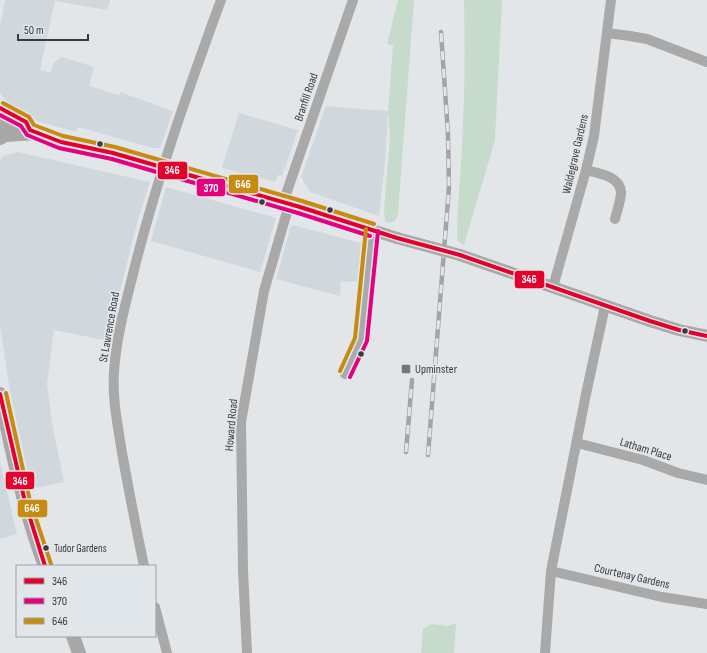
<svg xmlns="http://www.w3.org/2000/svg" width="707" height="653" font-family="'Sofia Sans Condensed',sans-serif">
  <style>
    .built { fill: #d0d8dd }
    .green { fill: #c7dbcc }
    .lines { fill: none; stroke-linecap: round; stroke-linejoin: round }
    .minor { stroke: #a8a9a8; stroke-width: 10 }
    .tertiary { stroke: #a8a9a8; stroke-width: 12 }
    .secondary { stroke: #a8a8a8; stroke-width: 14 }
    .rail-casing { stroke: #a3a5a5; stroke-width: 4.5 }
    .rail { stroke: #e1e6ea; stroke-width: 3; stroke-dasharray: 9; stroke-linecap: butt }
    .tertiary-bridge { stroke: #a8a9a8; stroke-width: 12 }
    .bus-1-casing { stroke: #e1e6ea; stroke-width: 7 }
    .bus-2-casing { stroke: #e1e6ea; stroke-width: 7 }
    .bus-3-casing { stroke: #e1e6ea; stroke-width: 7 }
    .bus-1 { stroke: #e4002b; stroke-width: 4 }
    .bus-2 { stroke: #e5007d; stroke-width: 4 }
    .bus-3 { stroke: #c78b0f; stroke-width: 4 }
    .bus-dot { fill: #383a3c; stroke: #e1e6ea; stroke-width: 1.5 }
    .poi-dot { fill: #747678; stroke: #e1e6ea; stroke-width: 1.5 }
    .labels { text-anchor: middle; stroke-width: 3.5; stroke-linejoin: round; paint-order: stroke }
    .bus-label { font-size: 11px; fill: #383a3c; stroke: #e1e6ea; text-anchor: start }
    .street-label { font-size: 12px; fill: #383a3c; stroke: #e1e6ea }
    .poi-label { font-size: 12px; fill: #383a3c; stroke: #e1e6ea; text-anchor: start }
    .line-badge { stroke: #e1e6ea; stroke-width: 1.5 }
    .badge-label { font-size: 11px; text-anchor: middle; font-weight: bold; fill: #fff }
  </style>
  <rect width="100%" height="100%" fill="#e3e6e8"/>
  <path class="built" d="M5,0h105l-3,10 -52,-9 -15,69 11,3 2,-9 5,-5 4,-2 32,10 -5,19 30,9 1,-3 53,19 -13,37h-7l-75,-21 -2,5 -36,-10 -15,-6 -19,-15 -6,-8v-67z
    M326,106l62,5 -3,51 -6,54 -69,-24 -9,-15z
    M239,113l59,17 -16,46 -4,-1 -3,7 -53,-14z
    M18,152l132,30 -14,45 -20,81 2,7 -4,27 -60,-12 -7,54 5,39 12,59 -27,6 -6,-1 -21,-96 -10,-66v-164l3,-5z
    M166,187l110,31 -16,54 -109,-31z
    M293,225l68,18 -3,39 -17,-1 -1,15 -64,-17 15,-53z
    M0,462l17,72 -17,5z"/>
  <path class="green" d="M398,0h16l-16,214 -3,7 -6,2 -4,-2 -1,-12 6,-72 -2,-26 5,-65 -6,-2z
    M464,0h38l-7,140 -31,105 -7,-5c0,-32 4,-64 5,-97 3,-48 3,-95 2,-143z
    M456,623l-2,30h-33l2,-24 8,-5 17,2z"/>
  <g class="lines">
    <path class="minor" d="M607,33l23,3 17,3 60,23
      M586,170c12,3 34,6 35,22 0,8 -4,19 -6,27
      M283,203l70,-203
      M553,287l33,-117 8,-34 17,-136
      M345,374l16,-34 11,-110
      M577,443l66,17 35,13 29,7
      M144,566c-8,-38 -15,-75 -22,-113 -4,-27 -10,-54 -8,-81 2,-33 11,-66 19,-98 23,-93 55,-184 88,-274
      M551,571l111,26 45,7
      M155,607l12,46
      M247,653l-4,-83 -2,-148 23,-131 25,-86
      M545,653l6,-82 35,-177 19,-88"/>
    <path class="tertiary" d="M0,108l26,14 4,8 31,12 52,11 187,54 97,31
      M0,124l24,7 3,-1
      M460,255l190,66 29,9 28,6"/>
    <path class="secondary" d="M0,138l5,-3 32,-2
      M0,394c12,58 24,116 45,172
      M73,636l6,17"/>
    <defs>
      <path id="rail" d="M406,452l6,-72
        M428,455l21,-268 -1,-53 -7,-102"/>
    </defs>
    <use href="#rail" class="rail-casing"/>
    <use href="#rail" class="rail"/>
    <path class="tertiary-bridge" d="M397,238l63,17"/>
    <defs>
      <path id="bus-1" d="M0,108l26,14 4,8 31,12 52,11 187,54 97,31 63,17 190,66 29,9 28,6
        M0,394l25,108 20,64"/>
      <path id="bus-2" d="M0,115l21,11 6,9 32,13 53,11 186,54 72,23
        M350,377l17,-36 11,-110"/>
      <path id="bus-3" d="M3,103l26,14 5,8 29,11 52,11 187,54 72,23
        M340,371l15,-33 11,-109
        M6,393l24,108 21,63"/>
    </defs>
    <use href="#bus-1" class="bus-1-casing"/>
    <use href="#bus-2" class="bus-2-casing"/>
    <use href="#bus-3" class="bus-3-casing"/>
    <use href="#bus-1" class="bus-1"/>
    <use href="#bus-2" class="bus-2"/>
    <use href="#bus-3" class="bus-3"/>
  </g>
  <g class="bus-dot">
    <circle cx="100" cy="144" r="3.5"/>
    <circle cx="262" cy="202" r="3.5"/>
    <circle cx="330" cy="210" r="3.5"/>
    <circle cx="685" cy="331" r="3.5"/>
    <circle cx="361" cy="354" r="3.5"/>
    <circle cx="46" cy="548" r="3.5"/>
  </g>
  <rect class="poi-dot" x="401" y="364" width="10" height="10" rx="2"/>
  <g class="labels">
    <g class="bus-label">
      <text x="54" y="552">Tudor Gardens</text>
    </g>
    <g class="street-label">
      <text transform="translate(306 97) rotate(-71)" y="4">Branfill Road</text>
      <text transform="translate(575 154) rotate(-77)" y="4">Waldegrave Gardens</text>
      <text transform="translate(109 327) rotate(-80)" y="4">St Lawrence Road</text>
      <text transform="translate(231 425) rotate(-85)" y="4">Howard Road</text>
      <text transform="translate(646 449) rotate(17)" y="4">Latham Place</text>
      <text transform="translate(632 576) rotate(13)" y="4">Courtenay Gardens</text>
    </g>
    <g class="poi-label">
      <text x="415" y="373">Upminster</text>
    </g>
  </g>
  <g class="line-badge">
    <rect x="157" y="161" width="31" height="19" rx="4" fill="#e4002b"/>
    <rect x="228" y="174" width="31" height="20" rx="4" fill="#c78b0f"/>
    <rect x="196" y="178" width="30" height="19" rx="4" fill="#e5007d"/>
    <rect x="514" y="270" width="31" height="19" rx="4" fill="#e4002b"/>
    <rect x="5" y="471" width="30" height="19" rx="4" fill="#e4002b"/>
    <rect x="17" y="499" width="31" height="19" rx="4" fill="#c78b0f"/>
  </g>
  <g class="badge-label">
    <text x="172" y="174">346</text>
    <text x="243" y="188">646</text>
    <text x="211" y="192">370</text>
    <text x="529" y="283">346</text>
    <text x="20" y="485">346</text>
    <text x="32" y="512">646</text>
  </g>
  <rect x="16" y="565" width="140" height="72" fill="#e1e6ea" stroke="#9da1a4"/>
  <rect x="24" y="578" width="20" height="6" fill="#e4002b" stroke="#9da1a4"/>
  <text x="52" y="585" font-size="12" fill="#383a3c">346</text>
  <rect x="24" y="598" width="20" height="6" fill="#e5007d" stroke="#9da1a4"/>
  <text x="52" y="605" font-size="12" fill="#383a3c">370</text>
  <rect x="24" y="618" width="20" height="6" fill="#c78b0f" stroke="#9da1a4"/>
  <text x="52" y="625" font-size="12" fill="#383a3c">646</text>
  <path d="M18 34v6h70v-6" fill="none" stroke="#383a3c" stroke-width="2"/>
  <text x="24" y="34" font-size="12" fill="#383a3c" stroke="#e1e6ea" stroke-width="3" paint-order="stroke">50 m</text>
</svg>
